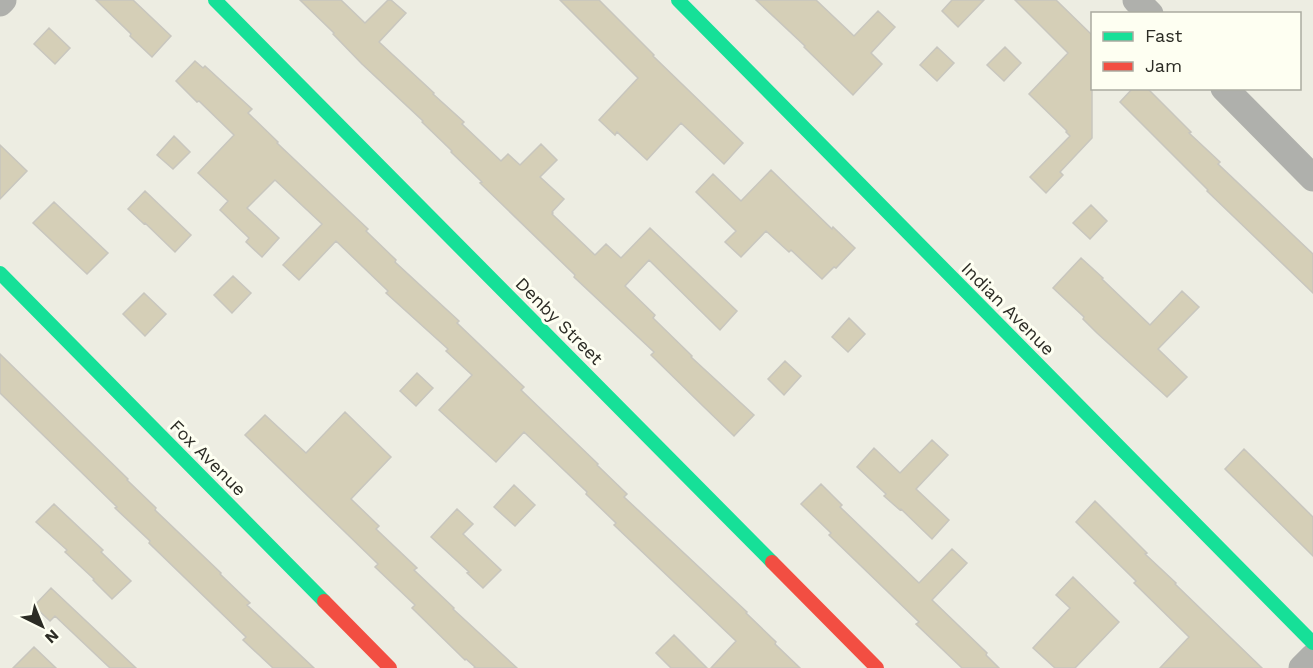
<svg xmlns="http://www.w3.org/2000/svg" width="1313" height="668" font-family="'Work Sans',sans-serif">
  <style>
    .building { fill: #d5cfb7; stroke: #c8c6be; stroke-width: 1.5 }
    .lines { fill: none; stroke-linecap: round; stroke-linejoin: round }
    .street { stroke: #afb0ac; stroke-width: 27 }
    .fast { stroke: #16e098; stroke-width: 14 }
    .jam { stroke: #f24e42; stroke-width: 14 }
    .labels { text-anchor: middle; stroke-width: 6; stroke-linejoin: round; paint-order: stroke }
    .street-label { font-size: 18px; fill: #2c2c25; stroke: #fefff2 }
  </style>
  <rect width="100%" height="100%" fill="#edede2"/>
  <path class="building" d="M96,0h37l38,36 -19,21 -22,-21 1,-2z
    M300,0h41l24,23 23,-23h3l15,13 -27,29 55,51 -1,1 31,28 -2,2 39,37 7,-7 12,11 21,-21 16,16 -17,17 24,22 -12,13 1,1 -1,1 43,41 11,-11 15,14 29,-30 87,83 -17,19 -71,-70 -24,26 30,29 -2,3 39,38 -1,1 63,58 -20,21 -30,-29 -53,-52 3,-3 -80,-75 1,-2 -95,-92 2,-1 -31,-30 1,-1 -30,-29 1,-1 -61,-57 -29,-30 1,-1z
    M560,0h39l55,55 -1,1 90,87 -19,21 -43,-41 -34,37 -30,-28 -2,3 -16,-15 39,-42z
    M756,0h60l38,36 24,-25 17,16 -24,26 11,11 -29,31 -49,-48 1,-1z
    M952,0h32l-26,27 -16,-16z
    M1015,0h41l36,35v103l-32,34 3,3 -17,18 -16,-16 40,-41 -4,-4 1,-1 -38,-37 39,-41z
    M49,28l21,20 -15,16 -21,-20z
    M937,47l17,16 -17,18 -17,-16z
    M1005,47l16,16 -17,18 -17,-16z
    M195,61l8,7 2,-2 47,43 -4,4 30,29 -1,1 91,86 -2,2 30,29 -1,2 64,59 -2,2 67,64 -3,3 77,74 -1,1 30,29 -3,3 123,115 -1,1 30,29 -1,2 25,24h-89l25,-27 -122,-116 2,-2 -30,-29 1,-2 -63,-60 -28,30 -57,-52 33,-35 -26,-24 2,-2 -62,-56 2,-2 -52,-50 -37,39 -16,-15 39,-41 -47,-44 -28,28 32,30 -17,19 -16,-15 3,-4 -29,-28 8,-9 -30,-28 36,-38 -35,-34 -2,1 -21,-21z
    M1133,88h14l44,44 -2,1 31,29 -2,2 95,90v39l-106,-102 1,-1 -88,-88z
    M174,136l16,16 -17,17 -16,-14z
    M0,145l27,26 -27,28z
    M771,170l61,59 1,-2 22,21 -19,20 -2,-1 -12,12 -31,-29 -2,2 -23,-21 -25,26 -16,-15 11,-11 -40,-39 17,-18 28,27z
    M145,191l46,44 -16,17 -30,-29 -1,1 -16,-15z
    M54,202l54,51 -21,21 -54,-51z
    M1091,205l16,16 -17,18 -17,-16z
    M1081,258l22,20 -1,1 48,46 32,-34 17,16 -41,42 29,28 -20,20 -70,-64 -14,-14 1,-2 -31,-29z
    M233,276l18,17 -19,20 -18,-18z
    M144,293l22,21 -21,22 -22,-22z
    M849,318l16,16 -17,18 -16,-15z
    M0,354l128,125 -1,1 29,28 -1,2 66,63 -1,1 30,29 -3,2 67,63h-41l-30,-28 3,-3 -97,-94 1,-2 -35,-33 2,-1 -117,-114z
    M785,361l16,15 -17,19 -16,-16z
    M417,373l16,15 -17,18 -16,-15z
    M345,412l46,45 -40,42 28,27 -3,3 41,39 -3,2 40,38 -1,1 64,59h-43l1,-1 -9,-8 -1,1 -53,-52 3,-3 -40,-38 3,-3 -133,-129 20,-20 41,38z
    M932,440l16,15 -32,34 33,31 -17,19 -31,-30 -1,1 -16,-14 2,-2 -29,-27 17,-19 26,25z
    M1244,449l69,68v39l-88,-87z
    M821,484l21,21 -2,2 79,76 33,-34 15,14 -35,37 55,53 -1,2 13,13h-37l-46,-44 3,-2 -90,-87 2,-2 -30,-29z
    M514,485l21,20 -20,21 -21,-19z
    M1095,501l52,52 -2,1 31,29 -1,1 87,84h-102l29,-31 -55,-54 2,-2 -60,-59z
    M54,504l49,46 -2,2 30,29 -19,18 -19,-19 1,-1 -29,-27 2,-2 -31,-28z
    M457,509l16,15 -10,10 38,36 -18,18 -16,-15 2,-1 -38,-35z
    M1073,577l46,45 -44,46h-20l-22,-20 37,-40 -14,-13z
    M51,588l85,80h-26l-55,-52 -5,5 -16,-15z
    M674,635l33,33h-36l-15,-15z
    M34,647l22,21h-43z"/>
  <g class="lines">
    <path class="street" d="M1136,0l14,14
      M0,3l3,-3
      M1224,88l89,90
      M1302,668l11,-11"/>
    <path class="fast" d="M215,0l557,562
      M678,0l635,643
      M0,273l324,328"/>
    <path class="jam" d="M772,562l105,106
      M324,601l66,67"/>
  </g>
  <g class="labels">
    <g class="street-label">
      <text transform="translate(1008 309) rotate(45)" y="6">Indian Avenue</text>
      <text transform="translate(559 321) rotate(45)" y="6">Denby Street</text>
      <text transform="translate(208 458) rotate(45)" y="6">Fox Avenue</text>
    </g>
  </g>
  <rect x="1091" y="12" width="210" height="78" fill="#fefff2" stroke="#aaaba0" stroke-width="1.5"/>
  <rect x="1103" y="32" width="30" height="9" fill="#16e098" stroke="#aaaba0" stroke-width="1.5"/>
  <text x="1145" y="42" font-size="18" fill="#2c2c25">Fast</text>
  <rect x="1103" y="62" width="30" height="9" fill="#f24e42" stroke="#aaaba0" stroke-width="1.5"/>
  <text x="1145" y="72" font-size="18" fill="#2c2c25">Jam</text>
  <g transform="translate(42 626) rotate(137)" stroke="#fefff2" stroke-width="4.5" paint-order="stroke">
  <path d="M0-4.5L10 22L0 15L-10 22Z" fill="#2c2c25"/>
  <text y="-9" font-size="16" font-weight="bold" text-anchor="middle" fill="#2c2c25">N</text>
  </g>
</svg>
